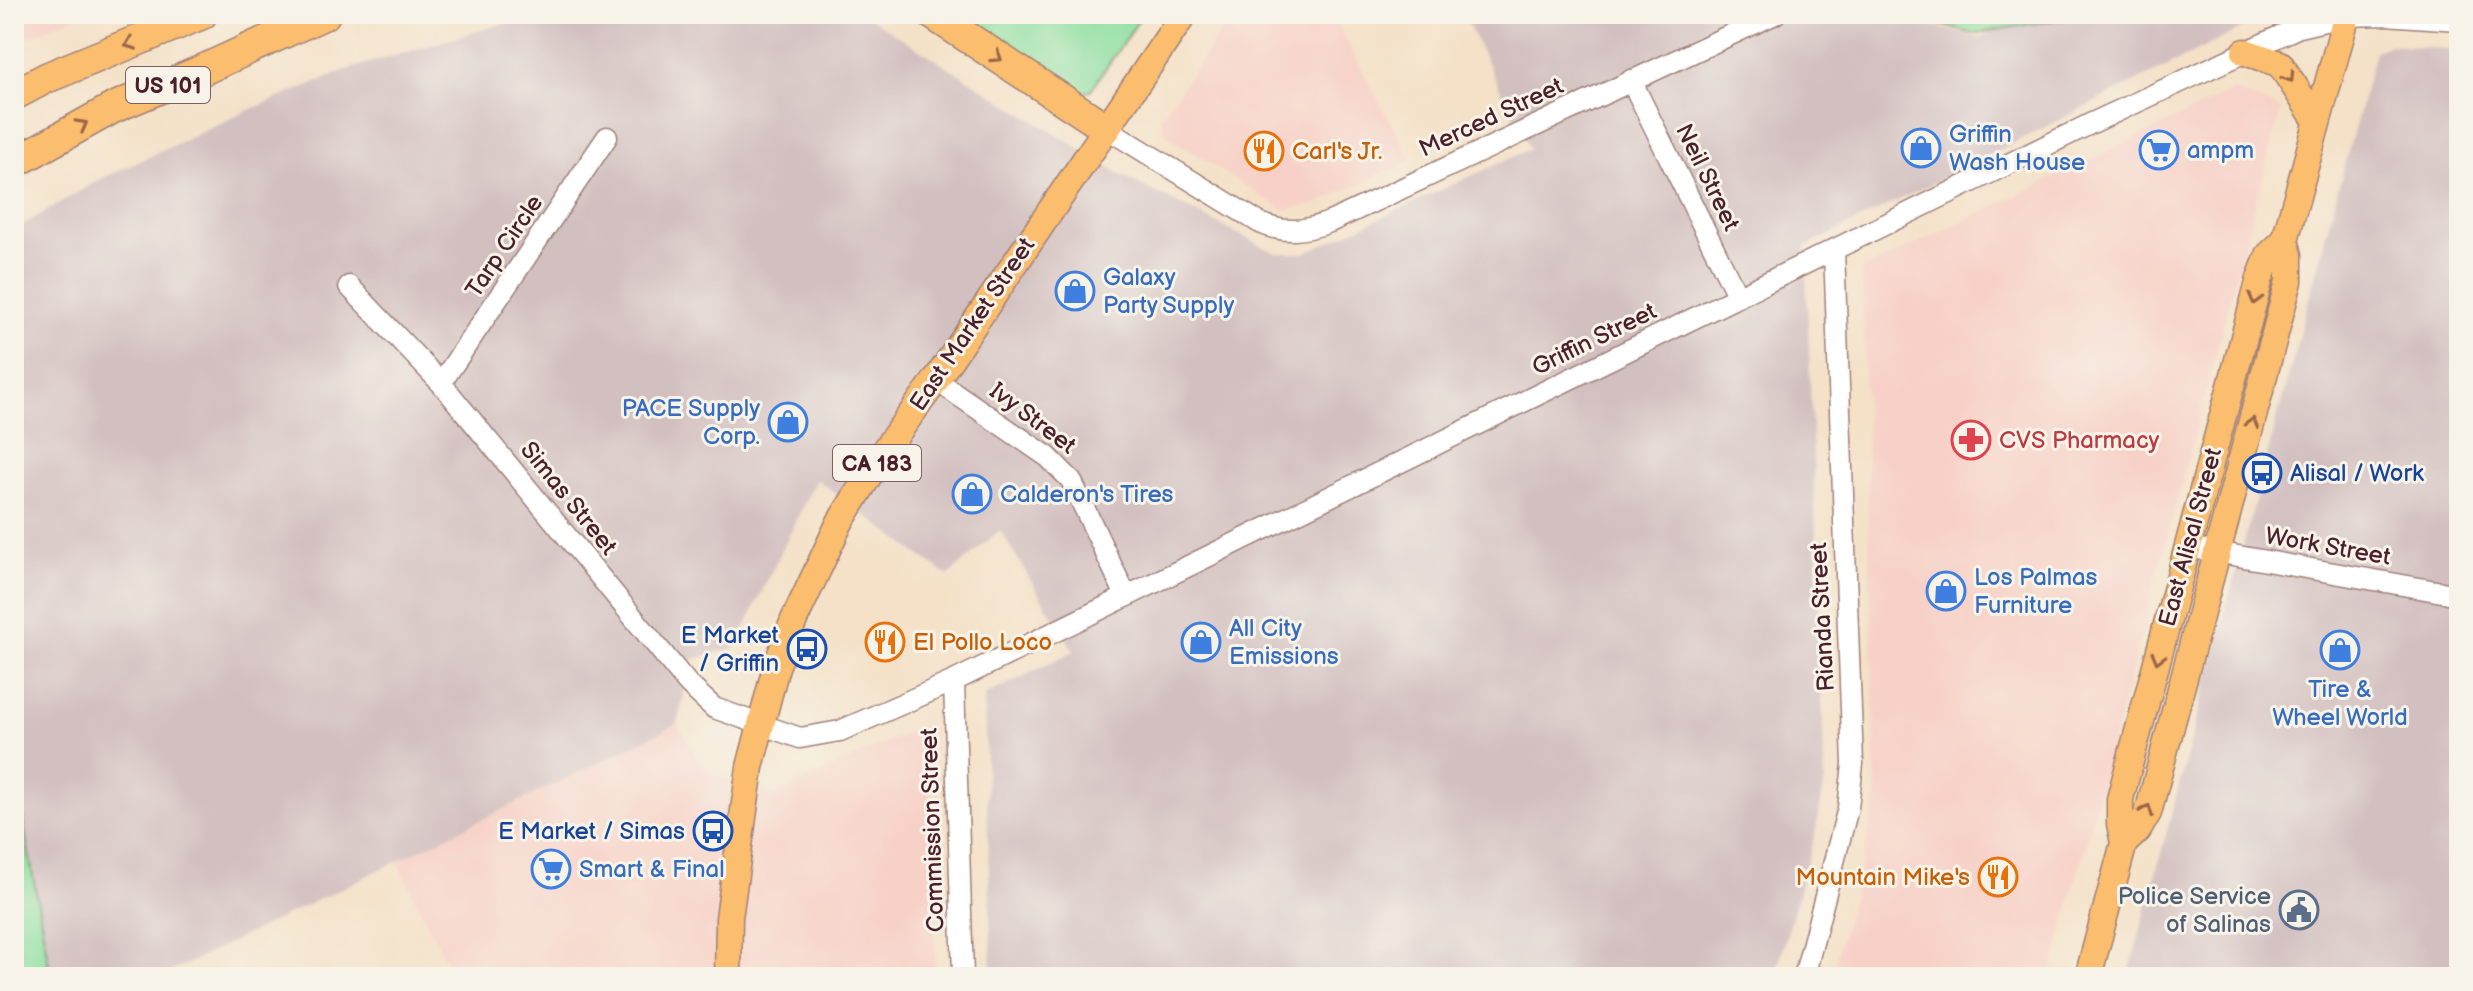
<svg xmlns="http://www.w3.org/2000/svg" width="2473" height="991" font-family="'Balsamiq Sans',sans-serif">
  <style>
    .built { fill: #f7d1c7 }
    .industrial { fill: #d2bfc0 }
    .green { fill: #8ddfa0; stroke: #6c7f66; stroke-width: 2 }
    .lines { fill: none; stroke-linecap: round; stroke-linejoin: round }
    .stream { stroke: #7dbef2; stroke-width: 6 }
    .minor-casing { stroke: #9f8079; stroke-width: 23 }
    .major-casing { stroke: #9f8079; stroke-width: 29 }
    .highway-casing { stroke: #9f8079; stroke-width: 33 }
    .minor { stroke: #fff; stroke-width: 20 }
    .major { stroke: #fbbd6e; stroke-width: 26 }
    .highway { stroke: #fbbd6e; stroke-width: 30 }
    .oneway { stroke: #9a6649 }
    .labels { text-anchor: middle; stroke-width: 6; stroke-linejoin: round; paint-order: stroke }
    .shield { fill: #f7f3e8; stroke: #7e5f64; stroke-width: 2 }
    .shield-label { font-size: 22px; font-weight: bold; fill: #4a1f2b }
    .street-label { font-size: 24px; fill: #4a1f2b; stroke: #f7f3e8 }
    .shop-label { font-size: 24px; fill: #366cbe; stroke: #f7f3e8; text-anchor: start }
    .food-label { font-size: 24px; fill: #c56008; stroke: #f7f3e8; text-anchor: start }
    .health-label { font-size: 24px; fill: #be3a42; stroke: #f7f3e8; text-anchor: start }
    .transit-label { font-size: 24px; fill: #164399; stroke: #f7f3e8; text-anchor: end }
    .service-label { font-size: 24px; fill: #4e5e75; stroke: #f7f3e8; text-anchor: end }
  </style>
  <rect width="100%" height="100%" fill="#f7f3e8"/>
  <filter id="ink" filterUnits="userSpaceOnUse"><feTurbulence type="fractalNoise" baseFrequency=".0125" numOctaves="2"/><feDisplacementMap in="SourceGraphic" scale="16" xChannelSelector="R" yChannelSelector="G"/><feConvolveMatrix kernelMatrix="1 2 1 2 8 2 1 2 1" color-interpolation-filters="sRGB"/></filter>
  <filter id="wash" filterUnits="userSpaceOnUse"><feTurbulence type="fractalNoise" baseFrequency=".006" numOctaves="4" result="noise"/><feDisplacementMap in="SourceGraphic" scale="32" xChannelSelector="R" yChannelSelector="G"/><feGaussianBlur stdDeviation="1.8" result="paint"/><feColorMatrix in="noise" values="0 0 0 0 0 0 0 0 0 0 0 0 0 0 0 0 0 1.4 0 .05"/><feComposite in="paint" operator="in"/></filter>
  <g filter="url(#wash)">
    <rect width="100%" height="100%" fill="#f4e1c7"/>
    <path class="built" d="M14,14h67l-67,30z
      M1233,14h99l79,146 -95,44 -33,6 -120,-77 -2,-15z
      M2233,91l48,17 -231,869h-219l37,-136 8,-52 -14,-519z
      M677,724l31,48 67,23 138,-65 14,8 9,239h-482l-57,-116z"/>
    <path class="industrial" d="M536,14h327l260,162 153,77h28l226,-104 -67,-135h422l95,24 23,-12 114,-12h154l-466,233 20,533 -9,50 -41,147h-783l-8,-281 90,-45 -74,-121 -52,46 -132,-97 -81,169 -42,11 -16,65 -517,253h-109l-37,-207v-540l83,-49 152,-71 100,-41z
      M2391,45l68,5v927h-331l247,-926z"/>
    <path class="green" d="M962,14h181l-53,77 -11,1z
      M1902,14h188l-117,20z
      M14,770l37,207h-37z"/>
    <g class="lines">
      <path class="stream" d="M1991,14l27,2 15,-2"/>
    </g>
  </g>
  <g filter="url(#ink)">
    <g class="lines">
      <defs>
        <path id="minor" d="M1631,80l107,217
          M1106,128l154,95c24,11 45,8 70,-1l445,-208
          M349,286l92,97 247,301 26,24 86,30 40,-7 114,-50 1136,-557 209,-97 47,-11 38,-1 75,5
          M936,380l112,77 23,23 55,116
          M441,383l166,-246
          M2187,547l272,48
          M954,681l9,296
          M1804,977l44,-169 5,-44 -19,-514"/>
        <path id="major" d="M2245,52l35,12 37,57
          M2124,843l14,-13 10,-17 141,-532v-26l-4,-15 62,-226
          M728,977l1,-59 21,-151 26,-100 18,-47 46,-98 44,-71 52,-71 248,-366
          M2088,977l36,-134 -4,-19v-25l140,-521 9,-23 16,-15"/>
        <path id="highway" d="M932,14l174,114
          M14,95l32,-17 156,-64
          M14,163l99,-55 85,-36 127,-58"/>
      </defs>
      <use href="#minor" class="minor-casing"/>
      <use href="#major" class="major-casing"/>
      <use href="#highway" class="highway-casing"/>
      <use href="#minor" class="minor"/>
      <use href="#major" class="major"/>
      <use href="#highway" class="highway"/>
    </g>
    <defs><path id="oneway-chevron" d="M-2-3.5L2.5 0L-2 3.5" fill="none" stroke-width="1.6" stroke-linecap="round" stroke-linejoin="round" transform="scale(2)"/></defs>
    <g class="oneway">
      <use href="#oneway-chevron" transform="translate(130 44) rotate(158)"/>
      <use href="#oneway-chevron" transform="translate(997 57) rotate(33)"/>
      <use href="#oneway-chevron" transform="translate(2289 77) rotate(57)"/>
      <use href="#oneway-chevron" transform="translate(82 125) rotate(-29)"/>
      <use href="#oneway-chevron" transform="translate(2255 299) rotate(105)"/>
      <use href="#oneway-chevron" transform="translate(2252 423) rotate(-75)"/>
      <use href="#oneway-chevron" transform="translate(2158 658) rotate(105)"/>
      <use href="#oneway-chevron" transform="translate(2147 810) rotate(-69)"/>
    </g>
  </g>
  <defs>
    <symbol id="shop-ring" viewBox="-11 -11 22 22"><circle r="9.5" fill="#f7f3e8" stroke="#3f7fe0" stroke-width="1.5"/><path d="M-5-2.5h2.3a2.7 3.5 0 0 1 5.4 0H5L5.5 6h-11ZM-1.5-2.5h3a1.5 2.3 0 0 0-3 0Z" fill="#3f7fe0"/></symbol>
    <symbol id="supermarket-ring" viewBox="-11 -11 22 22"><circle r="9.5" fill="#f7f3e8" stroke="#3f7fe0" stroke-width="1.5"/><path d="M-6-5.5h2.5l.6 2H6L4.5 2H-2.5L-4.4-4H-6ZM-1.5 3.2a1.3 1.3 0 1 0 .1 0ZM3 3.2a1.3 1.3 0 1 0 .1 0Z" fill="#3f7fe0"/></symbol>
    <symbol id="restaurant-ring" viewBox="-11 -11 22 22"><circle r="9.5" fill="#f7f3e8" stroke="#e8710a" stroke-width="1.5"/><path d="M-5-6h1v4h1v-4h1v4h1v-4h1v5L-1.5 .5V6h-2V.5L-5-1ZM5-6V6H3V1.5H1.5Q1.5-4 5-6Z" fill="#e8710a"/></symbol>
    <symbol id="pharmacy-ring" viewBox="-11 -11 22 22"><circle r="9.5" fill="#f7f3e8" stroke="#e0444e" stroke-width="1.5"/><path d="M-2-6h4v4h4v4h-4v4h-4v-4h-4v-4h4Z" fill="#e0444e"/></symbol>
    <symbol id="bus-ring" viewBox="-11 -11 22 22"><circle r="9.5" fill="#f7f3e8" stroke="#1a4fb4" stroke-width="1.5"/><path d="M-5-6H5V4H4V6H2V4H-2V6H-4V4H-5ZM-3.5-4V0h7V-4ZM-3.5 1.2v1.5H-2V1.2ZM2 1.2v1.5H3.5V1.2Z" fill="#1a4fb4"/></symbol>
    <symbol id="civic-ring" viewBox="-11 -11 22 22"><circle r="9.5" fill="#f7f3e8" stroke="#5c6f8a" stroke-width="1.5"/><path d="M-.6-6.5H3V-4.5H.6V-3L4-1V1h2V6H-6V1h2V-1L-.6-3ZM-1.2 2.5V6h2.4V2.5Z" fill="#5c6f8a"/></symbol>
  </defs>
  <g fill-rule="evenodd">
    <use href="#shop-ring" x="1899" y="126" width="44" height="44"/>
    <use href="#supermarket-ring" x="2137" y="128" width="44" height="44"/>
    <use href="#restaurant-ring" x="1242" y="129" width="44" height="44"/>
    <use href="#shop-ring" x="1053" y="269" width="44" height="44"/>
    <use href="#shop-ring" x="766" y="400" width="44" height="44"/>
    <use href="#pharmacy-ring" x="1949" y="418" width="44" height="44"/>
    <use href="#bus-ring" x="2240" y="451" width="44" height="44"/>
    <use href="#shop-ring" x="950" y="472" width="44" height="44"/>
    <use href="#shop-ring" x="1924" y="569" width="44" height="44"/>
    <use href="#restaurant-ring" x="863" y="620" width="44" height="44"/>
    <use href="#shop-ring" x="1179" y="620" width="44" height="44"/>
    <use href="#bus-ring" x="785" y="627" width="44" height="44"/>
    <use href="#shop-ring" x="2318" y="628" width="44" height="44"/>
    <use href="#bus-ring" x="691" y="809" width="44" height="44"/>
    <use href="#supermarket-ring" x="529" y="847" width="44" height="44"/>
    <use href="#restaurant-ring" x="1976" y="855" width="44" height="44"/>
    <use href="#civic-ring" x="2277" y="888" width="44" height="44"/>
  </g>
  <g class="labels">
    <g class="shield">
      <rect x="126" y="67" width="84" height="36" rx="6"/>
      <rect x="833" y="445" width="88" height="36" rx="6"/>
    </g>
    <g class="shield-label">
      <text x="168" y="93">US 101</text>
      <text x="877" y="471">CA 183</text>
    </g>
    <g class="street-label">
      <text transform="translate(1491 117) rotate(-25)" y="8">Merced Street</text>
      <text transform="translate(1708 177) rotate(64)" y="8">Neil Street</text>
      <text transform="translate(504 246) rotate(-56)" y="8">Tarp Circle</text>
      <text transform="translate(972 324) rotate(-56)" y="8">East Market Street</text>
      <text transform="translate(1594 339) rotate(-26)" y="8">Griffin Street</text>
      <text transform="translate(1033 418) rotate(37)" y="8">Ivy Street</text>
      <text transform="translate(569 498) rotate(51)" y="8">Simas Street</text>
      <text transform="translate(2190 537) rotate(-75)" y="8">East Alisal Street</text>
      <text transform="translate(2328 546) rotate(10)" y="8">Work Street</text>
      <text transform="translate(1822 617) rotate(-93)" y="8">Rianda Street</text>
      <text transform="translate(932 830) rotate(-92)" y="8">Commission Street</text>
    </g>
    <g class="shop-label">
      <text x="1949" y="142">Griffin<tspan x="1949" dy="28">Wash House</tspan></text>
      <text x="2187" y="158">ampm</text>
      <text x="1103" y="285">Galaxy<tspan x="1103" dy="28">Party Supply</tspan></text>
      <text x="760" y="416" text-anchor="end">PACE Supply<tspan x="760" dy="28">Corp.</tspan></text>
      <text x="1000" y="502">Calderon's Tires</text>
      <text x="1974" y="585">Los Palmas<tspan x="1974" dy="28">Furniture</tspan></text>
      <text x="1229" y="636">All City<tspan x="1229" dy="28">Emissions</tspan></text>
      <text x="2340" y="697" text-anchor="middle">Tire &amp;<tspan x="2340" dy="28">Wheel World</tspan></text>
      <text x="579" y="877">Smart &amp; Final</text>
    </g>
    <g class="food-label">
      <text x="1292" y="159">Carl's Jr.</text>
      <text x="913" y="650">El Pollo Loco</text>
      <text x="1970" y="885" text-anchor="end">Mountain Mike's</text>
    </g>
    <g class="health-label">
      <text x="1999" y="448">CVS Pharmacy</text>
    </g>
    <g class="transit-label">
      <text x="2290" y="481" text-anchor="start">Alisal / Work</text>
      <text x="779" y="643">E Market<tspan x="779" dy="28">/ Griffin</tspan></text>
      <text x="685" y="839">E Market / Simas</text>
    </g>
    <g class="service-label">
      <text x="2271" y="904">Police Service<tspan x="2271" dy="28">of Salinas</tspan></text>
    </g>
  </g>
  <rect width="2473" height="991" fill="none" stroke="#f7f3e8" stroke-width="48"/>
</svg>
